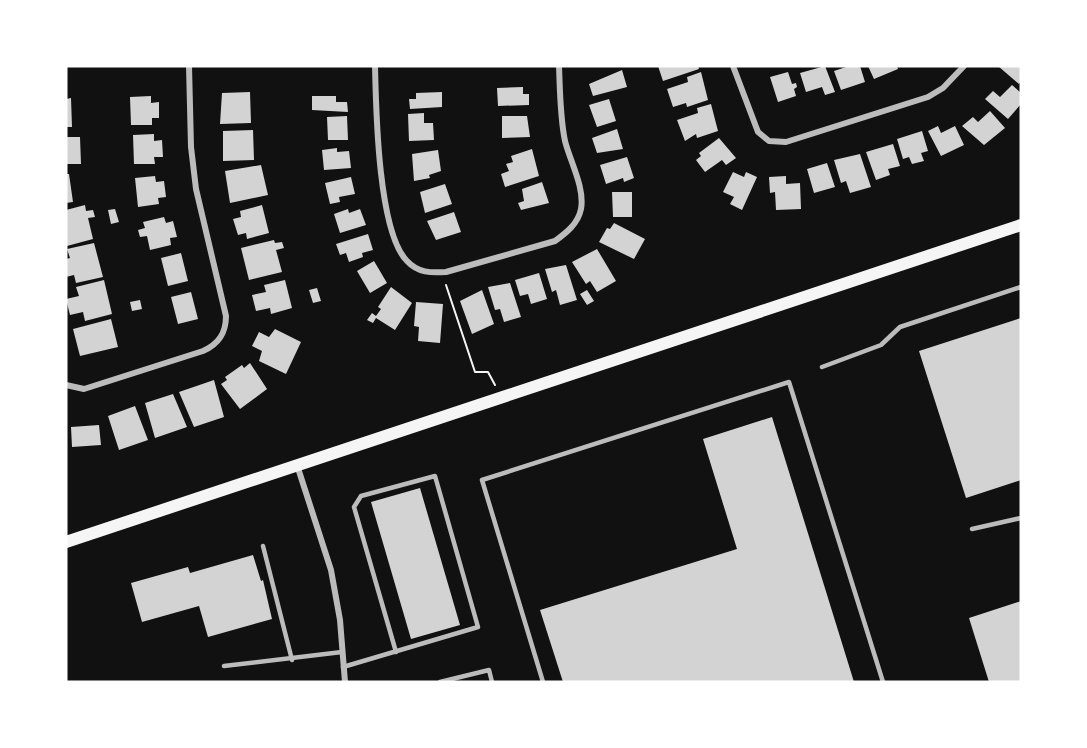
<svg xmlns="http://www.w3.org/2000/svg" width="1087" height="748" font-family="Arial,sans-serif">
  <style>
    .building { fill: #d3d3d3 }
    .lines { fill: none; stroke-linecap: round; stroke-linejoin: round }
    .path { stroke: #f5f5f5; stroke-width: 2 }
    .service { stroke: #bcbcbc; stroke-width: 4.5 }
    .minor { stroke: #bcbcbc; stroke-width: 6 }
    .secondary { stroke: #f5f5f5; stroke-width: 12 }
  </style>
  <rect width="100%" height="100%" fill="#111"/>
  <path class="building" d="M658,66h40l1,3 -36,12z
    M825,66l10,26 -10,3 -3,-8 -16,5 -6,-19z
    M849,66h11l5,16 -24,8 -7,-19z
    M868,66h29l1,3 -24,10z
    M998,66h23v15l-2,3z
    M622,70l5,17 -34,9 -4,-12z
    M701,72l7,28 -21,7 -1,-4 -13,4 -6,-18 21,-7 -1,-5z
    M788,72l4,12 4,-1 1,4 -3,2 2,7 -18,6 -8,-25z
    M1012,85l9,8v11l-13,15 -23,-20 8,-8 7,6z
    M523,87v7h6v11l-31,1 -1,-18z
    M250,92l1,31 -31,1 2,-31z
    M442,92v15l-32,2 -1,-10h7v-6z
    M151,96v7l8,-1v16h-7v7h-21l-1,-28z
    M312,96h24v6h11l1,10 -36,-2z
    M71,98l1,29h-6v-28z
    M609,99l7,22 -19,6 -8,-22z
    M711,104l7,27 -21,7 -1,-4 -11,7 -8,-21 21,-7 -1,-5z
    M990,111l15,17 -21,17 -22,-19 11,-9 5,5z
    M424,113v10h9l1,17 -25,1 -1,-27z
    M347,116l1,24h-20l-1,-23z
    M502,116h25l3,21 -28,1z
    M938,126l3,7 14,-7 9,19 -23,11 -13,-25z
    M617,129l6,20 -26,4 -5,-15z
    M253,130l1,30 -31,1v-30z
    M922,131l6,20 -7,2 3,8 -12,3 -3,-7 -6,2 -6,-20z
    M154,134v7l8,-1 1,17h-9l1,7h-21l-1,-29z
    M66,137h14l1,27h-15z
    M719,138l17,20 -10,7 -4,-5 -17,12 -9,-12 5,-4 -2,-3z
    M893,144l7,22 -12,3 2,6 -14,5 -10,-28z
    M337,148v4l12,-1 2,17 -27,2 -2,-20z
    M532,149l7,27 -34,11 -4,-13 8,-3 -3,-7 7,-2 -2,-6z
    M438,150l3,21 -12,4 1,3 -16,3 -2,-27z
    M860,154l11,33 -21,6 -4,-12 -5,2 -7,-23z
    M627,157l7,21 -10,4 -1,-4 -17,6 -6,-19z
    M827,163l8,24 -21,6 -7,-24z
    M261,165l7,30 -38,8 -5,-32z
    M733,172l11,5 2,-5 11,5 -15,33 -12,-6 4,-7 -11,-5z
    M66,174h3l4,28 -7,1z
    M155,176l1,6 8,-1 2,16 -8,1 1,6 -21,3 -3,-29z
    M786,176v8l14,-1 1,26 -25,1 -1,-18 -5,1 -1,-16z
    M351,177l4,17 -16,3 1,5 -10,2 -5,-21z
    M542,182l7,21 -28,7 -3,-7 6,-2 -2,-12z
    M445,184l7,20 -27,9 -5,-21z
    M612,192h20v25h-19z
    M85,205l1,6 7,-1 2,7 -7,1 5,21 -26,7 -1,-36z
    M262,205l7,28 -22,6 -1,-6 -8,2 -5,-16 8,-2 -1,-6z
    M115,209l4,13 -8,2 -3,-14z
    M348,209l1,4 11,-4 6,16 -26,8 -6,-19z
    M454,212l7,20 -25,8 -9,-19z
    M164,217l2,6 7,-2 4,16 -7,1 1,7 -21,5 -3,-14 -7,1 -2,-7 7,-2 -2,-6z
    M614,223l31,16 -11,20 -35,-17 8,-14 3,1z
    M368,234l5,16 -11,3 1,4 -14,5 -3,-9 -6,2 -4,-11z
    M274,240l1,3 7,-1 2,6 -8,2 6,22 -33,8 -8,-32z
    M94,243l9,34 -27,6 -2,-8 -8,2v-18l4,-1 -3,-9z
    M597,249l19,32 -19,11 -7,-11 -4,3 -14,-22z
    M181,253l7,28 -20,5 -7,-28z
    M374,261l13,22 -17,10 -13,-22z
    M566,265l11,35 -17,5 -4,-15 -4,2 -7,-23z
    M539,273l8,26 -16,5 -3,-10 -8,2 -5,-16z
    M104,280l8,34 -27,7 -2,-9 -13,3 -4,-16 13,-3 -3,-9z
    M285,280l7,28 -21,6 -1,-6 -14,3 -4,-16 14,-3 -2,-7z
    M510,283l11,34 -17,5 -4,-13 -5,1 -7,-23z
    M391,287l21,16 -17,27 -19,-12 -3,5 -6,-3 5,-7 4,3 5,-7 -3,-2z
    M317,288l4,13 -8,2 -4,-13z
    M482,290l12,34 -22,10 -12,-33z
    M587,290l7,11 -7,4 -7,-11z
    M191,292l7,27 -20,5 -7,-27z
    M140,300l2,9 -10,2 -2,-9z
    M416,302l27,2 -3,39 -22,-2 1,-14 -5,-1z
    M1021,318v162l-55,18 -47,-147z
    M111,319l7,28 -38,9 -7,-27z
    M275,329l26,13 -15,32 -27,-13 3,-10 -10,-5 7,-14 10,5z
    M250,363l17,26 -27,20 -19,-25 6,-4 -2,-3 17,-12 2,3z
    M214,380l10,37 -30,10 -15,-35z
    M173,394l14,33 -32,11 -10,-35z
    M135,406l13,34 -29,10 -11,-34z
    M772,417l82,265h-291l-23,-72 197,-61 -34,-110z
    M99,425l2,20 -29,2 -1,-20z
    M420,488l40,137 -49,14 -40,-137z
    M253,555l8,26 2,-1 9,39 -64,18 -9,-31 -57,16 -11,-39 57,-16 2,6z
    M1021,601v81h-32l-20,-64z"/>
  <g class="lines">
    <path class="path" d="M446,285l29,87h13l7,13"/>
    <path class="service" d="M822,367l59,-22 19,-18 121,-40
      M972,529l49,-11
      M263,546l29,114
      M224,666l118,-14
      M343,667l135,-40 -43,-151 -74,20 -7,11 42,145
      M440,682l49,-12 3,12
      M543,682l-61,-202 307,-98 94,300"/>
    <path class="minor" d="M375,66c1,43 3,166 32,195 11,12 24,12 39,11l109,-31c11,-8 23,-17 26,-32 4,-21 -11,-48 -16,-68 -5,-24 -5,-51 -6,-75
      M733,66l25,66 11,9 17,1 142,-45 15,-9 21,-22
      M66,385l18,4 119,-38c16,-7 23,-18 23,-35l-30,-127 -5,-42 -2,-81
      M297,465l34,105 9,50 5,62"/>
    <path class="secondary" d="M66,542l955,-317"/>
  </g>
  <rect width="1087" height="748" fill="none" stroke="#ffffff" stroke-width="135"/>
</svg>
